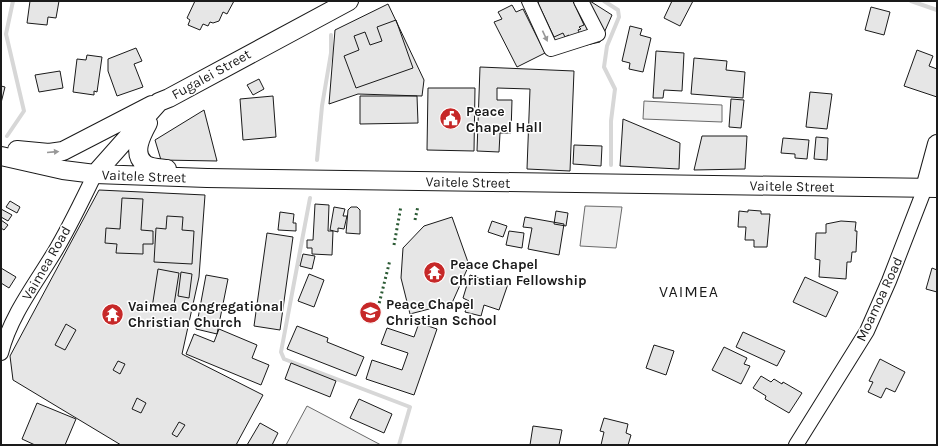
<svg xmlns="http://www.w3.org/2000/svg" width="938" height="446" font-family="Karla,sans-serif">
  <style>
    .built { fill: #ededed; stroke: #6a6a6a }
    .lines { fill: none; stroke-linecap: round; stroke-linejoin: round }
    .stream { stroke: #d7d7d7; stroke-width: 4 }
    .building { fill: #e6e6e6; stroke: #1a1a1a }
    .minor-casing { stroke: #1a1a1a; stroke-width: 16 }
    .major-casing { stroke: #1a1a1a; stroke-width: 20 }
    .minor { stroke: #fff; stroke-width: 14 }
    .major { stroke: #fff; stroke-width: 18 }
    .hedge { stroke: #2b5a34; stroke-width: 3; stroke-dasharray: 2 3; stroke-linecap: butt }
    .oneway { fill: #989898 }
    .labels { text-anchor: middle; stroke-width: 3; stroke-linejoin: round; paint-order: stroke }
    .street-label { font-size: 14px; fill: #1a1a1a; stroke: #fff }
    .poi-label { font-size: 14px; font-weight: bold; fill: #1a1a1a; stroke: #fff; text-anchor: start }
    .quarter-label { font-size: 16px; letter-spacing: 1px; fill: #1a1a1a; stroke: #fff }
  </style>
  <rect width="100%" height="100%" fill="#fff"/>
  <path class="built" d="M644,101l78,4v17l-79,-3z
    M585,206l37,1 -6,41 -36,-2z
    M307,406l74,39h-95z"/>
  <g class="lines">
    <path class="stream" d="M604,1l14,9 1,7 -12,29 -3,21 11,22 -4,32v44
      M911,1l26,9
      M7,136l17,-25 -18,-77 7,-33
      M317,160l5,-54 9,-53v-18
      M310,198l-29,154 3,7 126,48 -11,38"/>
  </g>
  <path class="building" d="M30,1h29l-3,17 -8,-1 -1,8 -20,-2z
    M195,1h39l-7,13 -4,-2 -4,9 -6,2 -3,-1 -2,4 -5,-2 -3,6 -12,-5 2,-5 -3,-2z
    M522,1h68l22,14 -12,27 -54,12z
    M539,1h34l11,24 -5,2 2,2 -3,1 2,4 -9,4 -2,-3 -4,2 -2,-4 -9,4 -16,-34z
    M672,1h21l-13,25 -16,-8z
    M388,4l36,76 -2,16 -64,-2 -29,10 6,-74z
    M512,5l4,7 7,-3 22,44 -28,14 -23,-45 8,-3 -4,-7z
    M871,7l19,5 -6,23 -19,-5z
    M396,20l17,48 -57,20 -12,-32 15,-6 -5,-14 11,-4 5,13 12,-4 -5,-14z
    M630,26l12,3 -2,6 11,3 -8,34 -14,-3 1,-6 -8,-2z
    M136,48l6,13 -8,3 9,23 -26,9 -9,-25v-12z
    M917,50l16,6 -4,10 8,3v28l-33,-11z
    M656,51l28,2 -2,38 -18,-1 -1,8h-10z
    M87,55l15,2 -5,35 -3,-1v4l-21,-3 4,-33 9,1z
    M694,58l33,3 -1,9 19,2 -2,26 -52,-4z
    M480,67l94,4 -4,100 -43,-2 3,-80 -33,-1v12h15l-1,33h-11l-1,19 -22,-1z
    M60,71l3,17 -24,4 -4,-17z
    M259,79l5,10 -11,6 -6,-10z
    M1,86l4,1 -4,16z
    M428,88h47l-1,63 -47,-1z
    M810,92l22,2 -5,35 -21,-2z
    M273,96l3,41 -33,3 -3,-41z
    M360,96h57l1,27 -58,1z
    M731,99l13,1 -3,28 -12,-1z
    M204,110l13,51 -56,-1 -6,-20z
    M623,119l57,24 -1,26 -59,-3z
    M702,136h45l-2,33 -51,1z
    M816,137l12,1 -1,22 -13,-1z
    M783,138l26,2 -2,19 -12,-1v-4l-14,-1z
    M574,145l28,1 -1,20 -28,-2z
    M99,190l106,5 -6,82 -17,77 81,41 -27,50h-115l-108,-65 -3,-24z
    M122,198l21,1 -2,31 12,1v13h-10v10l-27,-1 1,-9 -12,-1 1,-15 14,1z
    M10,201l10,6 -3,6 -11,-6z
    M315,204l14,1 -1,26h5l-1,24 -20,-1v-6h-5v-8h6z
    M334,207l11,2 -2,7h4l-3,13 -6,-1v4l-8,-2z
    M351,207h6l3,3v24l-14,-1 2,-23z
    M1,209l11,6 -4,6 -7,-4z
    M748,210l13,1v3h9l-3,33h-13v-7h-9l1,-13h-8l1,-16 9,1z
    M556,211l12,2 -2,13 -12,-2z
    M280,212l14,2 -1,9h3v8l-18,-1z
    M167,216l16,1 -1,13 12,1 -2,33 -38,-2 2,-34 10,1z
    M452,217l17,48 -17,38 -42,11 -9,-36 2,-30 21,-22z
    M525,217l39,7 -5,31 -31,-6 4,-21 -9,-1z
    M1,220l7,5 -4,5 -3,-2z
    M492,221l15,5 -4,11 -15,-5z
    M841,221l15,1 -1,9h2l-1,21h-4l-1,10h-4l-1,17 -27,-2 1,-17 -5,-1 1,-26h10v-9z
    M509,231l15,2 -2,15 -16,-3z
    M267,233l26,4 -13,93 -26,-4z
    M303,254l12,2 -3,13 -12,-3z
    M1,268l15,9 -7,11 -8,-5z
    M932,268l5,2v22l-11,-3z
    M158,269l21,4 -6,38 -21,-3z
    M181,272l11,2 -3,24 -11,-2z
    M309,274l15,6 -10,27 -16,-6z
    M206,275l22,4 -11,55 -21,-5z
    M470,275l28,9 1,-6 10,3 -10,29 -15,-5 -3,11 -16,-4 4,-11 -6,-3z
    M805,277l33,15 -12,25 -33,-15z
    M419,323l18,6 -23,66 -48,-16 6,-19 30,10 6,-17 -27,-9 6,-16 27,9z
    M66,324l10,6 -11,20 -10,-5z
    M297,326l31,12 -1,4 37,15 -8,19 -69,-27z
    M219,329l38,16 -5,13 17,7 -8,20 -75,-31 8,-20 20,8z
    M743,332l42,19 -8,15 -41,-19z
    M654,345l20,6 -8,24 -20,-7z
    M724,347l23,11 -3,6 6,2 -9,18 -29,-14z
    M880,359l25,13 -10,20 -9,-4 -5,10 -13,-6 5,-10 -4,-1z
    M118,361l7,3 -5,10 -7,-4z
    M291,363l45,18 -6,16 -45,-18z
    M761,376l10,6 3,-3 8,5 1,-2 19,11 -13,20 -24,-14 1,-3 -13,-8z
    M137,398l9,5 -5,10 -9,-4z
    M359,399l33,15 -8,19 -34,-15z
    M37,403l39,16 -11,26h-30l-13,-6z
    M604,418l24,6 -2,9 5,2 -3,10h-27l3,-13 -4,-1z
    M179,422l6,3 -8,12 -5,-3z
    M260,423l18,10 -6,12h-25z
    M533,426l29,4 -3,15h-29z"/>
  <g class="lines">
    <defs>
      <path id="minor" d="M529,1l22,48 47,-15 -17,-33
        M1,353c10,-39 36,-71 56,-105 14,-24 26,-49 38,-74
        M796,445l71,-114 22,-50 36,-93"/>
      <path id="major" d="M148,123c-6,11 -17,31 -3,41 5,4 16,4 22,5
        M17,150l32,3 14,-2 89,-46
        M1,156l62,14 32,4 112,4 730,10
        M95,174l64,-72 10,-4 180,-97
        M925,188l12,-44"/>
    </defs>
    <use href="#minor" class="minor-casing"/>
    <use href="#major" class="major-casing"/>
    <use href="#minor" class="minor"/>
    <use href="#major" class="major"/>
    <path class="hedge" d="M415,220l3,-14
      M394,245l7,-39
      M378,308l12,-48"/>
  </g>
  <defs><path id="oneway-solid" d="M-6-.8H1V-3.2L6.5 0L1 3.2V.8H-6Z"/></defs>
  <g class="oneway">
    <use href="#oneway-solid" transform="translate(545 36) rotate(65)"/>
    <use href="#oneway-solid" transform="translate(53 152) rotate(-5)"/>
  </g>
  <defs>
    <symbol id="civic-disc" viewBox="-11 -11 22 22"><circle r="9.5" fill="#c62828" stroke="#fff"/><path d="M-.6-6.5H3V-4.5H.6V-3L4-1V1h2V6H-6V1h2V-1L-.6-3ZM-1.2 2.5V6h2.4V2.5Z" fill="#fff"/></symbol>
    <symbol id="temple-disc" viewBox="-11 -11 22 22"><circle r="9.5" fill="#c62828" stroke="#fff"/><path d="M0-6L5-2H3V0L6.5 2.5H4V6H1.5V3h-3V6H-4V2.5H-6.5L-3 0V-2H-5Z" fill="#fff"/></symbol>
    <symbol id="school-disc" viewBox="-11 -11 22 22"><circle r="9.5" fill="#c62828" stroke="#fff"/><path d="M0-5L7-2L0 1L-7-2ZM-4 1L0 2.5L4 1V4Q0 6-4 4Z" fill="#fff"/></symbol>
  </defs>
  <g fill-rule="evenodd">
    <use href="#civic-disc" x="438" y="106" width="25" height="25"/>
    <use href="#temple-disc" x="422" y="260" width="25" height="25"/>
    <use href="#school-disc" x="358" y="300" width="25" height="25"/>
    <use href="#temple-disc" x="100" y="302" width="25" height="25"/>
  </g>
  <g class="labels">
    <g class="street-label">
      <text transform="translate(211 74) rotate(-29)" y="5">Fugalei Street</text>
      <text transform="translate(144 176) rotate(2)" y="5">Vaitele Street</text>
      <text transform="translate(468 182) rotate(1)" y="5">Vaitele Street</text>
      <text transform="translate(792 186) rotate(1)" y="5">Vaitele Street</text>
      <text transform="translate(46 263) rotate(-60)" y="5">Vaimea Road</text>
      <text transform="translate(879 299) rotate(-65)" y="5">Moamoa Road</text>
    </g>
    <g class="poi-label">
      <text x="466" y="116">Peace<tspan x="466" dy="16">Chapel Hall</tspan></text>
      <text x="450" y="269">Peace Chapel<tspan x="450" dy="16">Christian Fellowship</tspan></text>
      <text x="386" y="309">Peace Chapel<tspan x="386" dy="16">Christian School</tspan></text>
      <text x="128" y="311">Vaimea Congregational<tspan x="128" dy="16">Christian Church</tspan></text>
    </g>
    <g class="quarter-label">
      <text x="689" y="297">VAIMEA</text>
    </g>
  </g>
  <rect width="938" height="446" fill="none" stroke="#1a1a1a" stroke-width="4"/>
</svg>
